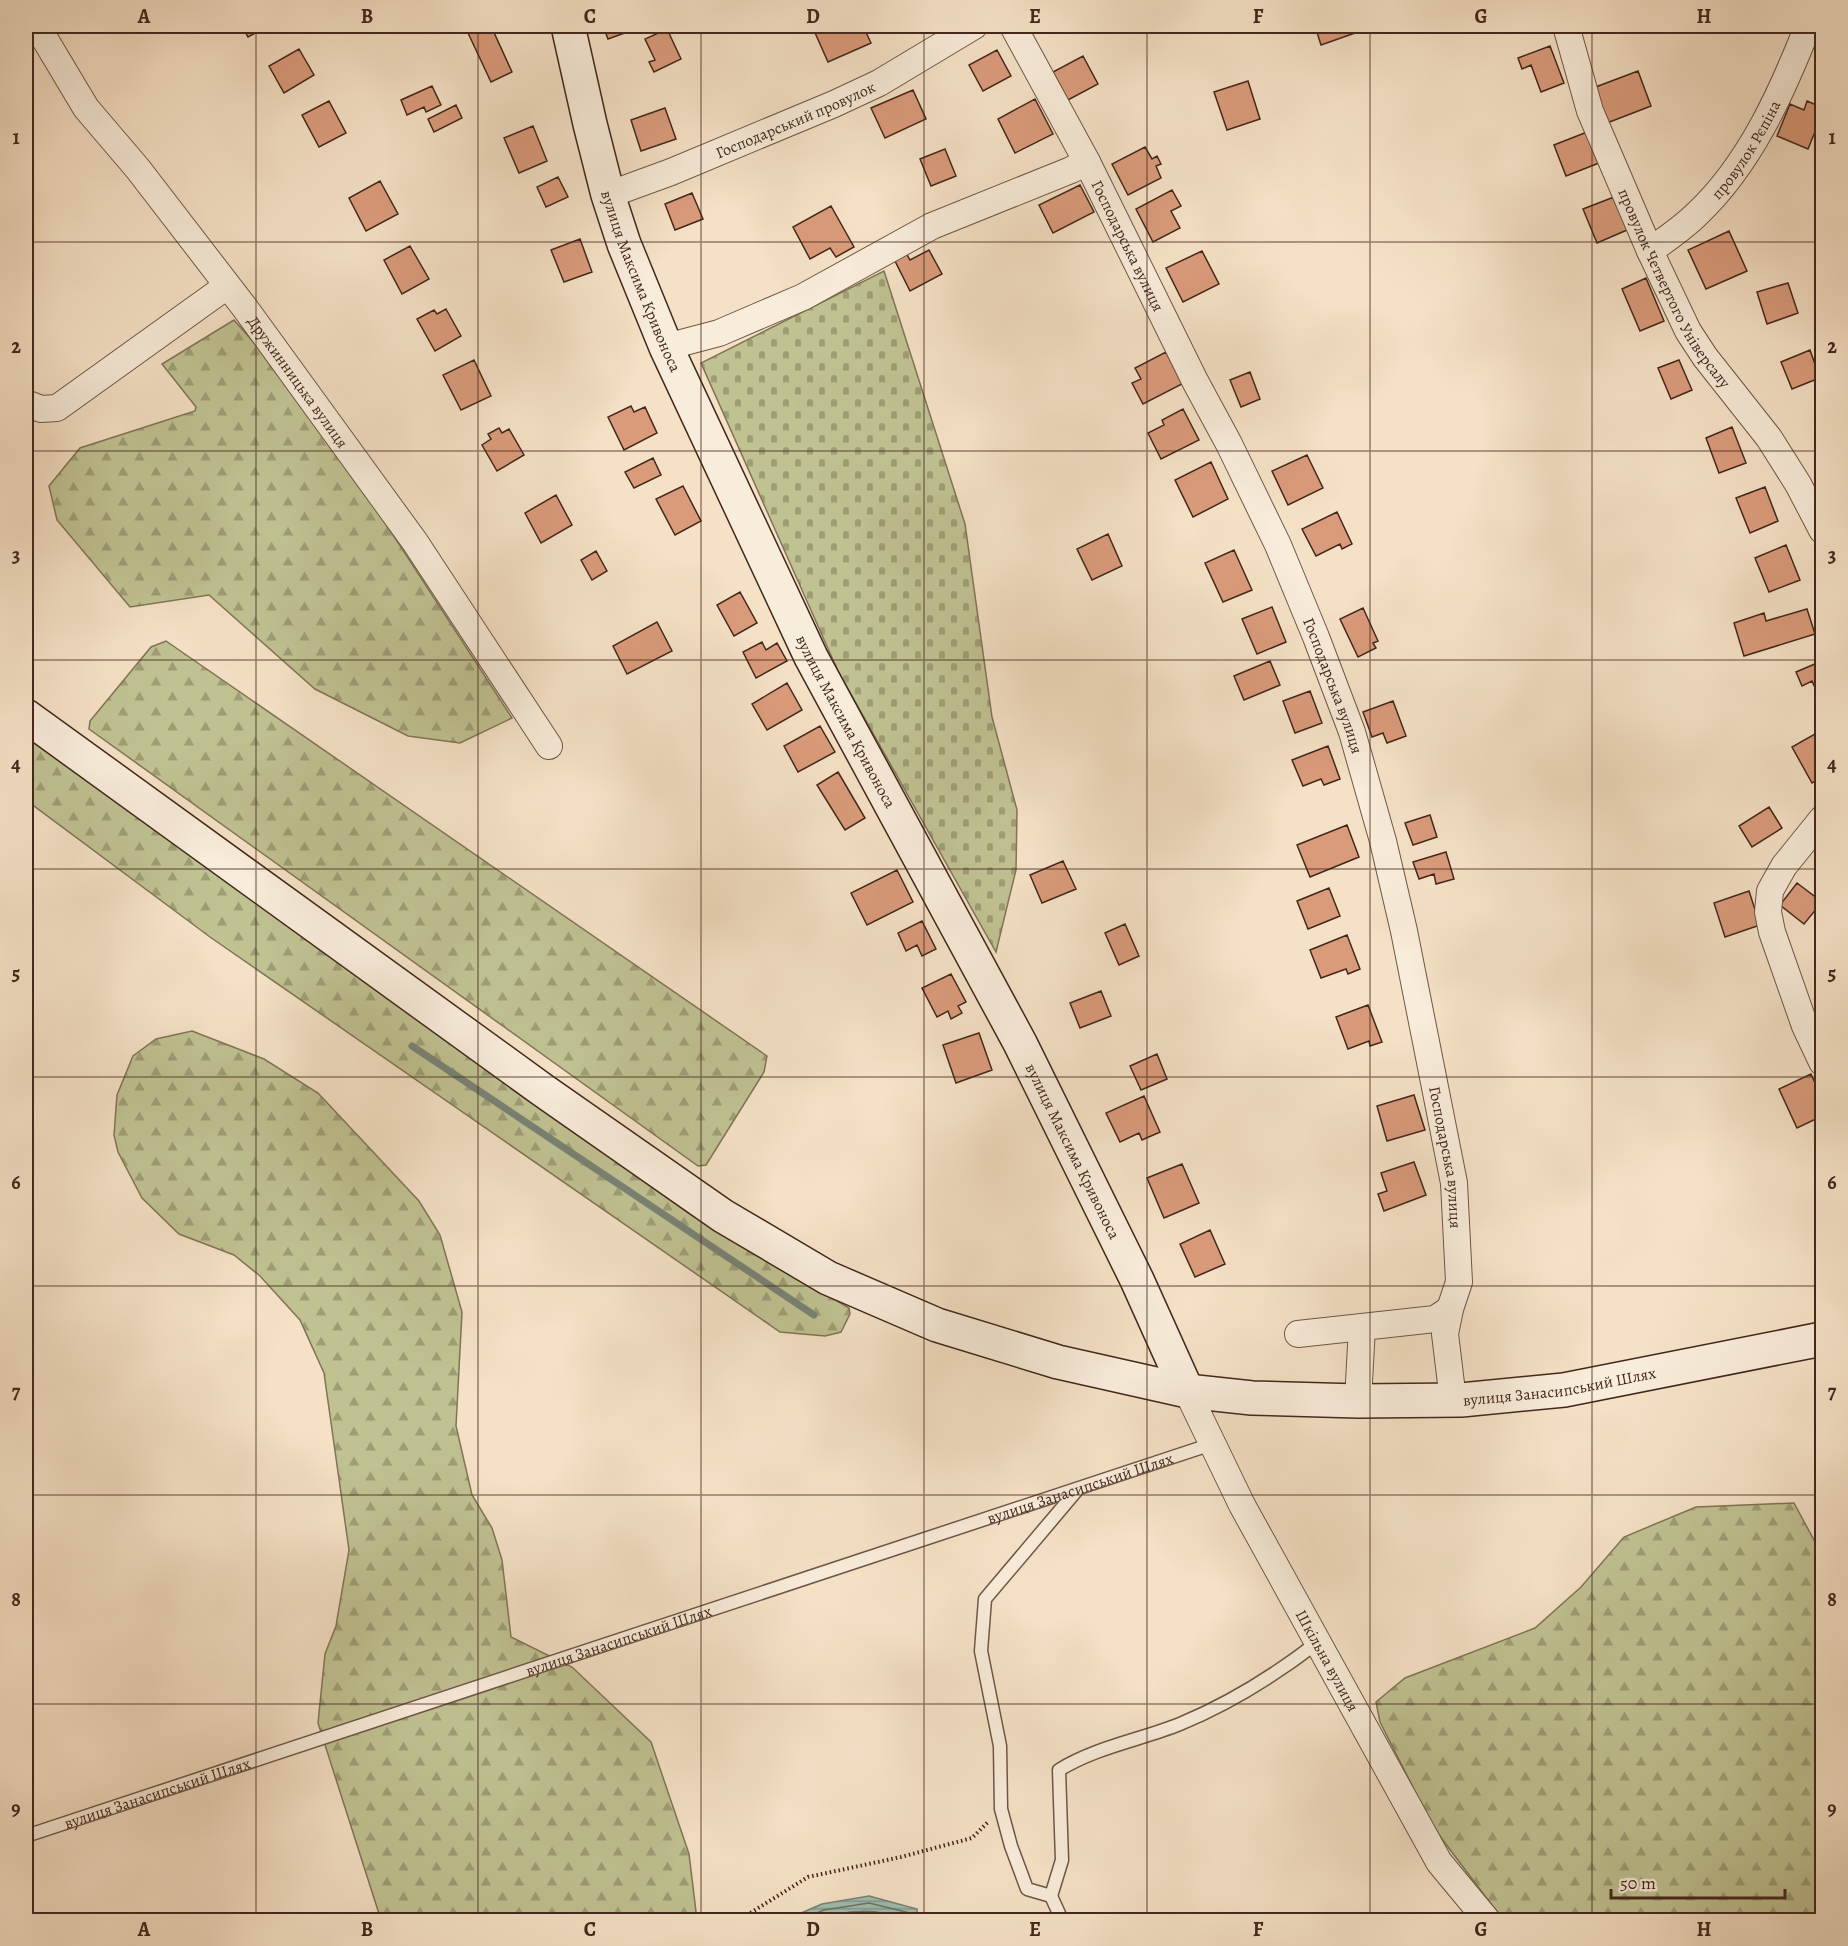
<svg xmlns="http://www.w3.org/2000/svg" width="1848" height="1946" font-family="Alegreya,serif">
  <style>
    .forest { fill: url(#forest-firs); stroke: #817457; stroke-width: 1.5 }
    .cemetery { fill: url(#cemetery-stones); stroke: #817457; stroke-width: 1.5 }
    .water { fill: url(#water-rules); stroke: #798275; stroke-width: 1.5 }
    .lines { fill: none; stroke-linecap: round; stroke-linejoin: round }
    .shore { stroke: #707266; stroke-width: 1.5 }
    .stream { stroke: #798275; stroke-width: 7 }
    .building { fill: #da9b7b; stroke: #42271c; stroke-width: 1.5 }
    .lane-casing { stroke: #6f5646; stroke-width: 15 }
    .street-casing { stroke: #6f5646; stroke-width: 28 }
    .secondary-casing { stroke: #42271c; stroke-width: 36 }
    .path { stroke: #42271c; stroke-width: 4; stroke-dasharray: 1.5 3; stroke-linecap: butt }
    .lane { stroke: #f8ecda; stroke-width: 12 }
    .street { stroke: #f8ecda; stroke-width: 26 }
    .secondary { stroke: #f8ecda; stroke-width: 33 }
    .grid { fill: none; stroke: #42271c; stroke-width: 1.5; stroke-opacity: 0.55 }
    .labels { text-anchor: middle; stroke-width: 4.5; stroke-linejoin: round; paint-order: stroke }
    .street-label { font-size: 16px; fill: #42271c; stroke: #f8ecda }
    .neatline { fill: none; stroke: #42271c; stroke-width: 2 }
    .grid-label { font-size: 20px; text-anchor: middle; font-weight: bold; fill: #42271c }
  </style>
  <defs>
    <pattern id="forest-firs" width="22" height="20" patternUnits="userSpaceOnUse" patternTransform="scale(1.5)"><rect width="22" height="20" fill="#c0c292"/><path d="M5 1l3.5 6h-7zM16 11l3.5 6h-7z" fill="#9e9e76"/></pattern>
    <pattern id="cemetery-stones" width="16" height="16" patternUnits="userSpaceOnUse" patternTransform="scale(1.5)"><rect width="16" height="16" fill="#c0c292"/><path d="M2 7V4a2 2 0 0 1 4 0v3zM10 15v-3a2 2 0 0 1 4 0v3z" fill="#9e9e76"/></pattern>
    <pattern id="water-rules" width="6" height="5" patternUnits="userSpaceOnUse" patternTransform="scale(1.5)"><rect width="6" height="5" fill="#9dbeb0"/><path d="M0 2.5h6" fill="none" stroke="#829a8e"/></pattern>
  </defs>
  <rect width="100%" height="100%" fill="#f5e1c6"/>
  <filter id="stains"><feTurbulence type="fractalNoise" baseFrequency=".00333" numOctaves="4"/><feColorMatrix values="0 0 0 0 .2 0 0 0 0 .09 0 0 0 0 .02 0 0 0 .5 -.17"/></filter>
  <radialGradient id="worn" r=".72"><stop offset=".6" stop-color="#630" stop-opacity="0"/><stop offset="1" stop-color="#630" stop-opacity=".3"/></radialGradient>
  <path class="forest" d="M234,320l72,81 206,317 -52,25 -52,-7 -93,-47 -106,-94 -79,12 -73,-87 -8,-34 31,-38 115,-37 1,-4 -34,-43z
    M166,641l601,415 -3,16 -58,93 -8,1 -609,-437 1,-8 61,-74z
    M26,737l664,477 159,94 1,6 -9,18 -16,4 -45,-4 -570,-395 -184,-137z
    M192,1031l72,28 54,34 101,108 21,34 22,77 -6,114 16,69 20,33 10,32 9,77 61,30 79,75 38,112 8,66h-316l-63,-197 7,-69 11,-28 13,-76 -25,-177 -24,-53 -40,-44 -26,-21 -55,-21 -37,-36 -24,-46 -4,-17 3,-40 16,-39 23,-17z
    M1794,1503l28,52v365h-319l-70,-93 -53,-105 -4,-20 29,-24 130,-50 46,-41 43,-50 72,-30z"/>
  <path class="cemetery" d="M884,271l81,253 27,193 25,93 -1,60 -20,82 -158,-281 -137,-308z"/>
  <path class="water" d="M869,1896l48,13 1,11h-133l37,-16z"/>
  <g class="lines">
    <path class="shore" d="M800,1920l24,-10 45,-7 41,10 2,7
      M819,1920c26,-11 60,-12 86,0"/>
    <path class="stream" d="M412,1046l402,269"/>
  </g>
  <path class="building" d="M242,26h26l-20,11z
    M484,26h7l21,46 -21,10 -23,-49z
    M603,26h41l-36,13z
    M812,26h51l8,17 -43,19z
    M1315,26h37l3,7 -34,12z
    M1601,26h22l-20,5z
    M667,29l14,30 -27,13 -5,-10 6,-2 -10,-21z
    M1550,46l14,37 -23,9 -10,-27 -9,4 -4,-11z
    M299,49l15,26 -30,18 -15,-27z
    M997,50l14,26 -28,15 -14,-26z
    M1083,56l15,28 -30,16 -15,-28z
    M1638,71l13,35 -44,17 -14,-35z
    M1248,81l12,38 -33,11 -13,-38z
    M432,86l9,19 -15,7 -2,-5 -17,8 -6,-15z
    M913,90l13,29 -41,19 -14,-30z
    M1035,99l18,35 -38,19 -17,-34z
    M329,101l17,32 -27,14 -17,-32z
    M1807,101l14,6 -3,9 3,1 -13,32 -31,-13 13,-32 14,6z
    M456,105l6,13 -28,14 -6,-13z
    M665,108l11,31 -35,12 -10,-31z
    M533,126l14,35 -28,12 -15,-35z
    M1587,132l12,31 -33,13 -12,-31z
    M1145,147l7,12 5,-3 4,8 -5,2 5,12 -33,17 -16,-31z
    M945,149l11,27 -25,10 -11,-27z
    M558,177l10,20 -22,10 -9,-20z
    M380,181l18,33 -32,17 -17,-33z
    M1080,185l14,27 -41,21 -14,-28z
    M1172,190l9,16 -10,5 9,17 -27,14 -17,-33z
    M692,193l11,26 -28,11 -10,-26z
    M1614,197l13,33 -30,13 -14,-34z
    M831,206l23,41 -18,10 -6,-9 -20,11 -17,-32z
    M1729,231l18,40 -41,18 -18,-39z
    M580,239l12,33 -28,10 -13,-32z
    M410,246l19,33 -27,15 -18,-34z
    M929,250l13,24 -32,17 -17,-34 12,-6 5,9z
    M1202,251l17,33 -36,18 -17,-34z
    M1646,278l18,43 -24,10 -18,-42z
    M1788,283l10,30 -31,11 -10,-32z
    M446,309l15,27 -26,15 -18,-32 17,-9 3,4z
    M1810,350l6,17 6,-2v12l-30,12 -11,-27z
    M1166,352l16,32 -39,20 -11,-21 9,-4 -6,-11z
    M474,360l17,36 -30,14 -18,-35z
    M1679,360l13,30 -21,9 -13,-31z
    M1250,372l10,27 -19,8 -11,-27z
    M631,406l3,6 11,-5 12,26 -33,17 -16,-33z
    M1183,409l16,31 -38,19 -13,-26 16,-8 -2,-5z
    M1732,427l14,36 -27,10 -13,-35z
    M499,428l3,5 7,-4 15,26 -27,16 -15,-26 9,-6 -3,-5z
    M1307,455l16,33 -35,17 -16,-34z
    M653,458l8,17 -27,13 -9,-16z
    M1211,462l17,37 -35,18 -18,-37z
    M683,486l18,35 -26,14 -19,-36z
    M1765,487l13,34 -28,12 -14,-35z
    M556,495l16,30 -31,18 -16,-30z
    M1337,512l15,32 -10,5 -2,-5 -24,12 -14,-27z
    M1108,534l14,32 -30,14 -15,-31z
    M1786,545l14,35 -31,12 -14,-34z
    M1234,550l18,40 -29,12 -18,-39z
    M596,551l11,20 -15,9 -11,-20z
    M740,592l17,31 -23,13 -17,-31z
    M1272,607l14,35 -29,12 -15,-35z
    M1363,608l15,33 -5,2 3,5 -18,9 -18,-38z
    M1807,609l8,25 -71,22 -10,-33 30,-10 2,8z
    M657,622l15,29 -45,23 -14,-28z
    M762,642l4,8 11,-7 10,18 -31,17 -13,-26z
    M1270,661l10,24 -36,15 -10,-24z
    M1822,661v40h-1l-9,-20 -10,5 -6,-14z
    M787,683l15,27 -35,20 -15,-26z
    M1310,691l12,32 -27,10 -12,-32z
    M1393,701l13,35 -19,7 -4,-10 -11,4 -9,-25z
    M820,726l15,26 -37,20 -14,-26z
    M1822,730v47l-10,6 -20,-36z
    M1328,746l12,33 -16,6 -3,-6 -18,7 -11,-26z
    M838,772l27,46 -20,12 -28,-45z
    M1769,807l13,21 -30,19 -13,-21z
    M1430,815l7,22 -24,8 -8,-22z
    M1347,825l12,32 -49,20 -13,-32z
    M1446,852l8,27 -18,5 -2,-10 -15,5 -6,-17z
    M1063,861l13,28 -34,14 -12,-28z
    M897,870l16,32 -46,23 -16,-32z
    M1797,883l25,19 -18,22 -24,-19z
    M1329,888l11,28 -32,13 -11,-28z
    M1749,891l11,34 -35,12 -11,-34z
    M922,921l14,28 -14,7 -5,-11 -11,6 -8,-18z
    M1125,924l14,32 -20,9 -14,-32z
    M1347,935l13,34 -12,5 -2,-5 -25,9 -11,-28z
    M951,974l15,28 -8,4 4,7 -11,6 -3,-8 -11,6 -15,-29z
    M1101,991l10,25 -31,12 -10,-25z
    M1368,1005l14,37 -12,4 -1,-5 -21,8 -12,-32z
    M979,1033l13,37 -36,13 -13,-38z
    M1157,1054l10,25 -26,11 -11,-24z
    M1811,1074l11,25v17l-25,12 -18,-39z
    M1414,1095l11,35 -38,11 -10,-35z
    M1144,1096l16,36 -18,8 -3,-7 -19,9 -14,-29z
    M1414,1162l12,33 -42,16 -6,-17 9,-3 -6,-18z
    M1182,1164l17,39 -35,15 -17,-40z
    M1210,1230l15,34 -30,13 -15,-33z"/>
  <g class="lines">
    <defs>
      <g id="lane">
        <path id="s1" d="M26,1836l1186,-392"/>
        <path d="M1051,1896l11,-36 -3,-90c37,-23 81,-30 121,-46 51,-21 94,-48 138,-82"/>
        <path d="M1062,1920l-11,-24 -24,-7 -16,-43 -10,-37 -1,-63 -19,-95 4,-52 93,-110"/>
      </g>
      <g id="street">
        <path id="s2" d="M37,26l49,82 52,61 107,139 170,234 134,204"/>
        <path id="s3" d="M1013,26l74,136 108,219 34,63 49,101 38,92 36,95 31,109 21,90 50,252 5,99 -9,27 -5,25 8,66"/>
        <path id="s4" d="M1566,26l24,85 60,140 38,80 17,26 64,81 29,46 24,46"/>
        <path id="s5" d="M608,195l63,-23 163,-68 45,-21 95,-57"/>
        <path id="s6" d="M1650,251c16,-12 33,-23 47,-37 53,-50 85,-122 111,-188"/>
        <path d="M666,347l53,-14 84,-36 129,-71 139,-56 16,-8"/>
        <path d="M26,403l15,6 16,-1 170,-122"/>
        <path d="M1822,819l-38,47 -14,25 -2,21 4,20 33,94 17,36"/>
        <path d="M1298,1334l137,-15 15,-10"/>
        <path id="s7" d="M1187,1391l55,114 197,357 48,58"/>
        <path d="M1358,1401l4,-74"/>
      </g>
      <g id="secondary">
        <path id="s8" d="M568,26l22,98 18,71 16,49 42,103 145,310 209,386 117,237 50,111"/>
        <path id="s9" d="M26,716l518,375 179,125 105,62 109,47 121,37 129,29 65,7 106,3 103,-1 103,-10 258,-51"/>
      </g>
    </defs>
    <use href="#lane" class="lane-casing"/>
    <use href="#street" class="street-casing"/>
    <use href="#secondary" class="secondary-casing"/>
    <path class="path" d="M739,1920l69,-43 93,-20 71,-19 16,-16"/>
    <use href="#lane" class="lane"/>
    <use href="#street" class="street"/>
    <use href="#secondary" class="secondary"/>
  </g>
  <path class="grid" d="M256,26v1894M478,26v1894M701,26v1894M924,26v1894M1147,26v1894M1370,26v1894M1592,26v1894M26,242h1796M26,451h1796M26,660h1796M26,869h1796M26,1077h1796M26,1286h1796M26,1495h1796M26,1704h1796"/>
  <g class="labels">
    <g class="street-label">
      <text dy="6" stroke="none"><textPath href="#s5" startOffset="202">Господарський провулок</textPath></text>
      <text dy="6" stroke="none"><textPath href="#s6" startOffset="141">провулок Рєпіна</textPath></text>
      <text dy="6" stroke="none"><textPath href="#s3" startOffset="248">Господарська вулиця</textPath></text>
      <text dy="6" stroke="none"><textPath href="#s8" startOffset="266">вулиця Максима Кривоноса</textPath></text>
      <text dy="6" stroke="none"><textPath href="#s4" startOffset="285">провулок Четвертого Універсалу</textPath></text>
      <text dy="6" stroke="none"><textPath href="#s2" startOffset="442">Дружинницька вулиця</textPath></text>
      <text dy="6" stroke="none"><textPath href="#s3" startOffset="734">Господарська вулиця</textPath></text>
      <text dy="6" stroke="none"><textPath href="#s8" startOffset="752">вулиця Максима Кривоноса</textPath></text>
      <text dy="6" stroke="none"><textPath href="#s8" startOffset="1238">вулиця Максима Кривоноса</textPath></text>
      <text dy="6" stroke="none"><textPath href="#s3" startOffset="1220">Господарська вулиця</textPath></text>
      <text dy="6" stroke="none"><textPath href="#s9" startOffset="1731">вулиця Занасипський Шлях</textPath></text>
      <text dy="6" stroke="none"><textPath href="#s1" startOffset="1110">вулиця Занасипський Шлях</textPath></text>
      <text dy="6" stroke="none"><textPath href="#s1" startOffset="624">вулиця Занасипський Шлях</textPath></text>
      <text dy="6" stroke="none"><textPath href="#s7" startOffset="304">Шкільна вулиця</textPath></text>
      <text dy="6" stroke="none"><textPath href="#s1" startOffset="138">вулиця Занасипський Шлях</textPath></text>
    </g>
  </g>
  <rect width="1848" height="1946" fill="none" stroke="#f5e1c6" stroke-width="66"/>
  <path d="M1611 1889v9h174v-9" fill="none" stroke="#42271c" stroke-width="3"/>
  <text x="1620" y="1889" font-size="18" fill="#42271c" stroke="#f8ecda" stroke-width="4.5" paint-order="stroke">50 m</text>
  <rect x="33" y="33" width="1782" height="1880" class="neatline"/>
  <g class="grid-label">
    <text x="144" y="23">A</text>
    <text x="367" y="23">B</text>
    <text x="590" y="23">C</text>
    <text x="813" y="23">D</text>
    <text x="1035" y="23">E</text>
    <text x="1258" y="23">F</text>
    <text x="1481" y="23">G</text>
    <text x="1704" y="23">H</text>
    <text x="16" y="144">1</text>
    <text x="1832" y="144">1</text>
    <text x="16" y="353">2</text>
    <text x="1832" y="353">2</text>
    <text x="16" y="562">3</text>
    <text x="1832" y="562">3</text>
    <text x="16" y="771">4</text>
    <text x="1832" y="771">4</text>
    <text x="16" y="980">5</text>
    <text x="1832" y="980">5</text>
    <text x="16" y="1189">6</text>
    <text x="1832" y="1189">6</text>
    <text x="16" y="1398">7</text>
    <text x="1832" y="1398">7</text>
    <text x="16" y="1606">8</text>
    <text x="1832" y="1606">8</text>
    <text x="16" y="1815">9</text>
    <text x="1832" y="1815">9</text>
    <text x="144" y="1936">A</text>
    <text x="367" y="1936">B</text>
    <text x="590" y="1936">C</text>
    <text x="813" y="1936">D</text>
    <text x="1035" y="1936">E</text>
    <text x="1258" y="1936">F</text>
    <text x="1481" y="1936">G</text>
    <text x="1704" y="1936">H</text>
  </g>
  <rect width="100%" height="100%" filter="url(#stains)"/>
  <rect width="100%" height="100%" fill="url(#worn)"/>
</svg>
